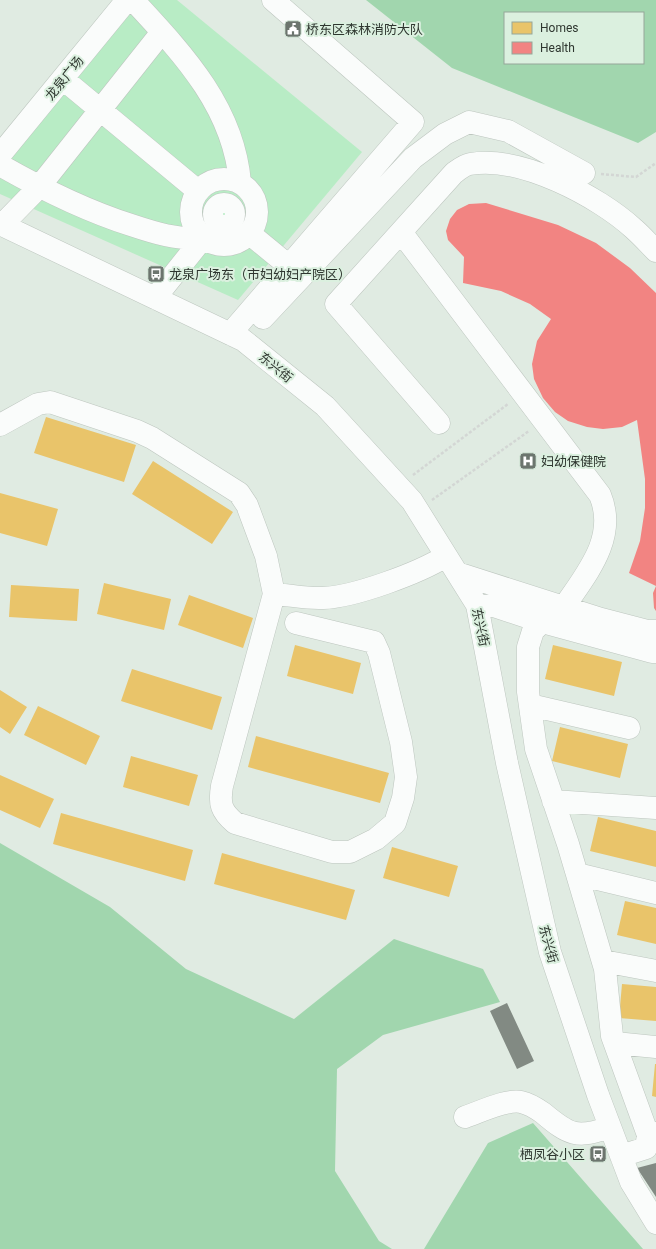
<svg xmlns="http://www.w3.org/2000/svg" width="656" height="1249" font-family="Roboto,'Noto Sans SC',sans-serif">
  <style>
    .green { fill: #b8ecc5 }
    .forest { fill: #a1d6ae; fill-rule: evenodd }
    .homes { fill: #e9c46a }
    .health { fill: #f28482 }
    .building { fill: #828a83 }
    .lines { fill: none; stroke-linecap: round; stroke-linejoin: round }
    .minor-casing { stroke: #bdc6bf; stroke-width: 23 }
    .path { stroke: #d3d6d4; stroke-width: 2.5; stroke-dasharray: 3 2; stroke-linecap: butt }
    .minor { stroke: #fafcfb; stroke-width: 22 }
    .labels { text-anchor: middle; stroke-width: 4; stroke-linejoin: round; paint-order: stroke }
    .poi-label { font-size: 13px; fill: #2e362f; stroke: #dbf0df; text-anchor: start }
    .street-label { font-size: 13px; fill: #2e362f; stroke: #dbf0df }
  </style>
  <rect width="100%" height="100%" fill="#e0ebe2"/>
  <path class="green" d="M127,0h50l185,152 -124,148 -238,-106v-39z"/>
  <path class="forest" d="M366,0h290v132l-18,11 -186,-75zM505,13h138v50h-138z
    M0,843l110,64 76,62 108,50 100,-80 89,30 17,33 -117,33 -46,34 -2,102 44,70 13,8h-392z
    M533,1123l110,126h-219l64,-106z"/>
  <path class="homes" d="M46,417l90,28 -12,37 -90,-29z
    M153,461l80,51 -21,32 -80,-50z
    M0,493l58,16 -11,37 -47,-13z
    M104,583l67,16 -7,31 -67,-16z
    M11,585l68,4 -2,32 -68,-4z
    M189,595l64,23 -10,30 -65,-23z
    M295,645l66,18 -8,31 -66,-18z
    M553,645l69,17 -8,34 -69,-17z
    M132,669l90,28 -10,33 -91,-29z
    M0,690l27,17 -17,27 -10,-7z
    M38,706l62,30 -14,29 -62,-30z
    M560,727l68,17 -8,34 -68,-17z
    M256,736l133,37 -9,30 -132,-36z
    M131,756l67,19 -9,31 -66,-19z
    M0,775l54,24 -14,29 -40,-18z
    M61,813l132,37 -8,31 -132,-37z
    M598,817l58,14v36l-66,-16z
    M392,847l66,19 -9,31 -66,-19z
    M222,853l133,37 -9,30 -132,-36z
    M625,901l31,7v36l-39,-9z
    M622,984l34,3v34l-37,-3z
    M655,1064h1v33l-4,-1z"/>
  <path class="health" d="M486,203l72,22 38,18 34,25 26,25v318l-2,-3 -1,-15 3,-7 -27,-13 11,-32 5,-33v-29l-8,-59 -15,7 -19,2 -16,-2 -19,-6 -13,-9 -12,-14 -9,-19 -2,-15 5,-23 14,-22 -21,-15 -29,-13 -38,-8 1,-26 -16,-17 -2,-9 4,-12 7,-9 12,-6z"/>
  <path class="building" d="M507,1003l27,58 -17,8 -27,-58z
    M656,1163v34l-19,-29z"/>
  <g class="lines">
    <defs>
      <path id="minor" d="M133,0c49,53 101,107 107,183
        M63,79l135,112
        M0,155l127,-155
        M0,165c42,24 84,45 131,60 24,8 46,15 72,13
        M191 212a33 33 0 1 1 66 0a33 33 0 1 1-66 0Z
        M214 214a10 10 0 1 1 20 0a10 10 0 1 1-20 0Z
        M0,224l243,116 82,66 87,95 65,104 30,158 43,189 48,143 33,87 25,41
        M2,225l37,-38 123,-155
        M401,232l199,263c18,43 -14,79 -36,112
        M250,234l39,32
        M155,298l48,-60
        M263,318l150,-160 32,-24 24,-12 39,9 76,42
        M230,334l183,-212 -140,-122
        M439,423l-103,-119 118,-131c4,-3 10,-8 16,-9 50,-9 128,32 164,65 8,7 15,15 22,22
        M0,425l38,-21 12,-2 87,29 15,7 87,55 8,12 19,51 8,38 -52,192c-3,18 -1,25 13,37l97,29h18l26,-13 19,-16 8,-25 3,-21 -5,-35 -22,-89 -5,-11 -78,-19
        M457,573l144,46 46,12h9
        M274,594c16,1 33,5 49,4 31,-1 96,-25 123,-42
        M477,605l17,1 48,16 110,30h4
        M542,622l-9,9 -5,16v45l8,57 32,95 37,125 7,67 36,99 8,-2
        M530,705l99,23
        M553,801l103,7
        M577,874l79,19
        M603,961l53,10
        M615,1043l41,4
        M465,1117c15,-5 41,-18 56,-15 9,2 15,6 22,11 26,22 34,26 67,14
        M621,1156l25,-8 2,-13"/>
    </defs>
    <use href="#minor" class="minor-casing"/>
    <path class="path" d="M601,174l35,3 20,-14
      M213,203l4,3
      M230,206l5,-6
      M413,475l95,-71
      M432,500l97,-69"/>
    <use href="#minor" class="minor"/>
  </g>
  <defs>
    <symbol id="civic-square" viewBox="-11 -11 22 22"><rect x="-9" y="-9" width="18" height="18" rx="4" fill="#6c756e" stroke="#dbf0df"/><path d="M-.6-6.5H3V-4.5H.6V-3L4-1V1h2V6H-6V1h2V-1L-.6-3ZM-1.2 2.5V6h2.4V2.5Z" fill="#fff"/></symbol>
    <symbol id="bus-square" viewBox="-11 -11 22 22"><rect x="-9" y="-9" width="18" height="18" rx="4" fill="#6c756e" stroke="#dbf0df"/><path d="M-5-6H5V4H4V6H2V4H-2V6H-4V4H-5ZM-3.5-4V0h7V-4ZM-3.5 1.2v1.5H-2V1.2ZM2 1.2v1.5H3.5V1.2Z" fill="#fff"/></symbol>
    <symbol id="hospital-square" viewBox="-11 -11 22 22"><rect x="-9" y="-9" width="18" height="18" rx="4" fill="#6c756e" stroke="#dbf0df"/><path d="M-5-5h3v3.5h4V-5h3V5h-3V1.5h-4V5h-3Z" fill="#fff"/></symbol>
  </defs>
  <g fill-rule="evenodd">
    <use href="#civic-square" x="283" y="19" width="20" height="20"/>
    <use href="#bus-square" x="146" y="264" width="20" height="20"/>
    <use href="#hospital-square" x="518" y="451" width="20" height="20"/>
    <use href="#bus-square" x="588" y="1144" width="20" height="20"/>
  </g>
  <g class="labels">
    <g class="poi-label">
      <text x="306" y="34">桥东区森林消防大队</text>
      <text x="169" y="279">龙泉广场东（市妇幼妇产院区）</text>
      <text x="541" y="466">妇幼保健院</text>
      <text x="585" y="1159" text-anchor="end">栖凤谷小区</text>
    </g>
    <g class="street-label">
      <text transform="translate(64 78) rotate(-51)" y="5">龙泉广场</text>
      <text transform="translate(276 367) rotate(39)" y="5">东兴街</text>
      <text transform="translate(481 627) rotate(78)" y="5">东兴街</text>
      <text transform="translate(549 944) rotate(75)" y="5">东兴街</text>
    </g>
  </g>
  <rect x="504" y="12" width="140" height="52" fill="#dbf0df" stroke="#96a699"/>
  <rect x="512" y="22" width="20" height="12" fill="#e9c46a" stroke="#96a699"/>
  <text x="540" y="32" font-size="12" fill="#2e362f">Homes</text>
  <rect x="512" y="42" width="20" height="12" fill="#f28482" stroke="#96a699"/>
  <text x="540" y="52" font-size="12" fill="#2e362f">Health</text>
</svg>
